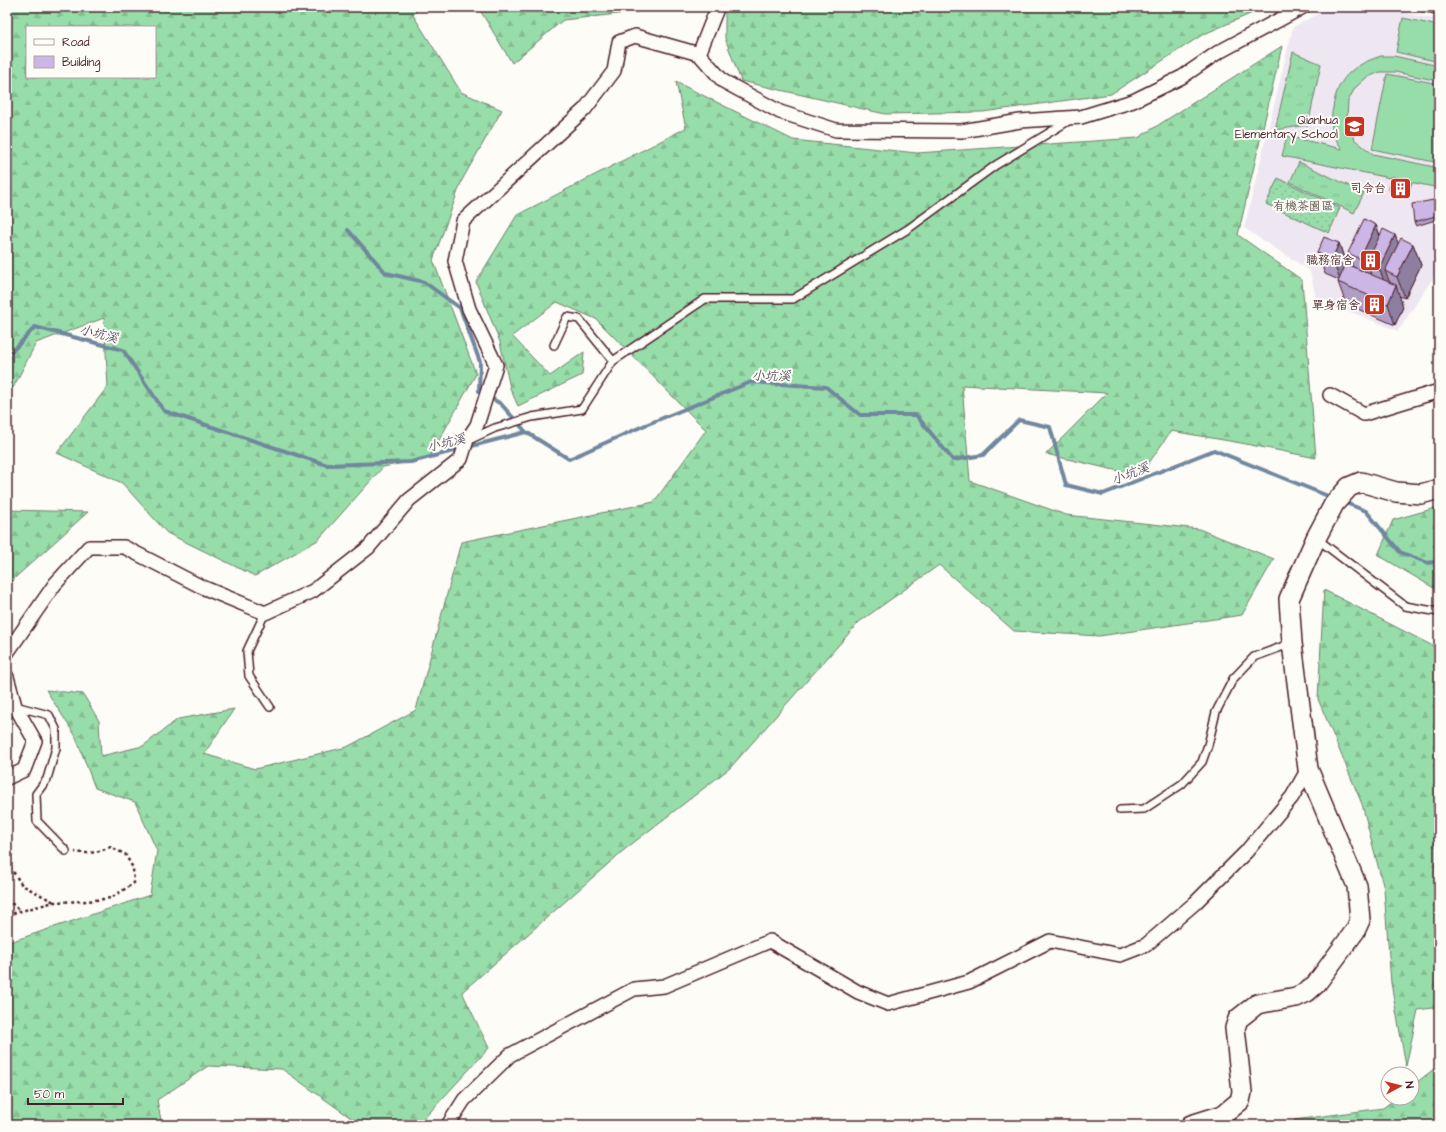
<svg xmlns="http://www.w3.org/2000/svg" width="1446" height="1132" font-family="'Architects Daughter','LXGW WenKai TC',sans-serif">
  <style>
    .built { fill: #eee7f2 }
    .grass { fill: url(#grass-tufts); stroke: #707e6a }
    .forest { fill: url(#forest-firs); stroke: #707e6a; fill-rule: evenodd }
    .garden { fill: url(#garden-dots); stroke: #707e6a }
    .pitch { fill: #97ddaa; stroke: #707e6a }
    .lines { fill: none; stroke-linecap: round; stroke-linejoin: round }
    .stream { stroke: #70879e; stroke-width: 4 }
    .lane-casing { stroke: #4a1f2b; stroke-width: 10 }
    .street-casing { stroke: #4a1f2b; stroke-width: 16 }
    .secondary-casing { stroke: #4a1f2b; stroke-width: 22 }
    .path { stroke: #4a1f2b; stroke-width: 2.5; stroke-dasharray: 3 3; stroke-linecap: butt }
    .lane { stroke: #fdfcf7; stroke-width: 7 }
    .street { stroke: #fdfcf7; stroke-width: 13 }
    .secondary { stroke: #fdfcf7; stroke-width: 19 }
    .wall { fill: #af9dc5; stroke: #4a1f2b }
    .shaded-wall { fill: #8e7fa0; stroke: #4a1f2b }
    .building { fill: #cbb6e5; stroke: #4a1f2b }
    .labels { text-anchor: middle; stroke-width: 4; stroke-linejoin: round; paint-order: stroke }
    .poi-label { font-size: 12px; fill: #4a1f2b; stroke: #fdfcf7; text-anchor: end }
    .park-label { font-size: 12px; fill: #615851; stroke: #fdfcf7 }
    .water-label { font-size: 13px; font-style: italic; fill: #5d5365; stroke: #fdfcf7 }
  </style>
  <defs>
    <pattern id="grass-tufts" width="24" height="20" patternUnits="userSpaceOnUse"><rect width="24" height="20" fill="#97ddaa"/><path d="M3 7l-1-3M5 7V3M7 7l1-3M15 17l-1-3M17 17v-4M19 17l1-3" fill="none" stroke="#84bd92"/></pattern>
    <pattern id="forest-firs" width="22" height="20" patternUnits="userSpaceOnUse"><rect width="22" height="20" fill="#97ddaa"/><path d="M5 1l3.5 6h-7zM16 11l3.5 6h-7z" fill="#84bd92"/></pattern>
    <pattern id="garden-dots" width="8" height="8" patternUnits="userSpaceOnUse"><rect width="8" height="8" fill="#97ddaa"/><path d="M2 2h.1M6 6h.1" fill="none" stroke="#84bd92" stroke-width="1.8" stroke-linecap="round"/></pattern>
  </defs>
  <rect width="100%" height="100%" fill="#fdfcf7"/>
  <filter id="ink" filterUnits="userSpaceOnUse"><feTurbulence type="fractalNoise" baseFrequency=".025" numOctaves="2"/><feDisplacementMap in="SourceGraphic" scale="8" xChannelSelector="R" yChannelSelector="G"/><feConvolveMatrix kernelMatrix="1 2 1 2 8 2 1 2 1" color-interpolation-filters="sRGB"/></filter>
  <g filter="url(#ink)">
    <path class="built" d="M1331,7h47l61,13v249l-41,62 -82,-33 -6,-27 -66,-43 49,-201z"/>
    <path class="grass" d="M1293,52l28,12 -13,61 -33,5z
      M1299,162l65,31 -10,20 -64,-31z"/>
    <path class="forest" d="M7,7h412l-6,8 48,77 41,18 -40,70 -29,80 43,114 -47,84 -46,9 -65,73 -63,36 -88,-43 -45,-50 -65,-30 51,-67 -4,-68 -68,25 -23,45 -6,-1zM27,27h128v50h-128z
      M478,7h204l-119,13 -51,43z
      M725,7h541l-64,28 -91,59 -128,18 -98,2 -144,-33 -16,-43z
      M1282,46l-44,189 64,45 14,178 -75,-15 -70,-12 -31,45 -94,-22 61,-61 -145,-8 8,96 96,34 133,14 75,30 -32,56 -143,21 -85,-5 -75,-66 -80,57 -129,146 -106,82 -162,142 27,56 -71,77h-57l-79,-56 -74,-3 -51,34 5,25h-155v-182l143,-48 7,-44 -22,-49 -40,-14 -20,-53 -29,-45 37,4 16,27 2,35 42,-10 35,-27 56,-10 -30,45 51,15 92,-22 69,-37 45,-168 193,-40 52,-72 -110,-111 -39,-17 -45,34 38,40 34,-24 -2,23 -64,31 -8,-18 -10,-46 -24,-60 41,-67 169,-87 -10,-46 117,58 124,13 221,-15z
      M1439,507v84l-61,-36 15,-35z
      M7,510l81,2 -81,73z
      M1324,590l109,56 6,1v360l-21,3 -12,56 -15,-83 -7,-94 -22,-85 -44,-105z
      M1439,1065v60h-140l-5,-5 89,-12 13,-10h16v-12z"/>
    <path class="garden" d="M1278,178l62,30 -11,25 -63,-29z"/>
    <path class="pitch" d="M1403,18l36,8v36l-43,-10z
      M1381,56h13l45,10v15l-44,-9h-15l-14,6 -11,10 -7,13 -1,19 8,20 18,14 66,14v20l-157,-32 5,-20 55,13c-3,-5 -8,-11 -9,-16 -2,-8 -2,-18 0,-25 4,-30 20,-43 48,-52z
      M1387,74l52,10v79l-67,-14z"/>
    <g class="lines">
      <path class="stream" d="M348,230l38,43 38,9 36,26 20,54 -1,29 22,13 25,28
        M7,357l28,-30 88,23 41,61 163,54 84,-3 50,-13
        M468,447l58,-15 43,27 74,-33 108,-44 75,5 34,28h56l37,45 30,-5 36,-35 31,7 16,58 37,9 111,-44 119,48
        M1343,502l23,9 34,41 28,11 11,-2"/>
      <defs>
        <path id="lane" d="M554,345l13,-28 12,2 34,42
          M471,439l24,-11 37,-11 50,-8 31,-48 92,-62h88l115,-70 88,-64 74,-45
          M1316,538l89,68 34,6
          M265,613l-18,38 2,25 21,31
          M15,706l34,9 7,14v19l-9,31 -11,15 1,27 29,30
          M1120,810l24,-1 38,-25 20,-22 6,-17 8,-33 17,-33 21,-22 38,-14"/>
        <path id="street" d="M715,7l1,4 -17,43 24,27 57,31 56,18 126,1 58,-10 61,-4 52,-16 49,-24 35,-24 86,-46
          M1330,395l34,19 75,-23
          M7,653l48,-69 34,-37h35l78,40 63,26 48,-22 55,-43 41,-48 52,-41 6,-19 10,-15 19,-60 -27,-56 -14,-48 8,-40 122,-112 29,-38 5,-29 16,-6 64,18
          M7,677l8,29 20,35 -11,29 -17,8
          M448,1125l16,-25 46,-45 124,-66 30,-3 106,-45 88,51 30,12 81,-22 81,-41 70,14 26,-10 49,-42 51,-51 46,-55 16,-28"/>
        <path id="secondary" d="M1191,1125l32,-10 17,-14 2,-9 -7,-64 3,-9 19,-15 39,-7 11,-5 9,-8 39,-53 5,-11 -3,-34 -49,-117 -16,-126 -3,-44 27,-61 18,-34 15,-17 12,-5 35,10 25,2 18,-5"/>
      </defs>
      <use href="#lane" class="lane-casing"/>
      <use href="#street" class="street-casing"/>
      <use href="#secondary" class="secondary-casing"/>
      <path class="path" d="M10,867l12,18 32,17
        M7,899l13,12
        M7,915l47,-13 34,-1 23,-3 23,-15 -1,-15 -8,-14 -15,-7c-14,6 -20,7 -35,5"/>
      <use href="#lane" class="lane"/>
      <use href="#street" class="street"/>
      <use href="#secondary" class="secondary"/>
    </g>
    <path class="wall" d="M1400,7h39v8z
      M1409,180l2,4 -3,12 -18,-4 -1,-4z
      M1439,199v20l-23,7 -2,-4z
      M1376,225l4,10h15l3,9h15l8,21 -16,33 -6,-2 4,11 -8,18 -49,-21 -8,-22 1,-2 -14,-6 -8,-21 22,-10 7,21 7,3 -5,-14z"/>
    <path class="shaded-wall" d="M1409,180l2,4 -3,12 -1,-4z
      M1376,225l8,22 -17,15 4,12 -3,6 -8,-21z
      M1395,235l8,21 -18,15 5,12 -3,6 -8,-21z
      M1339,243l7,21 -6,16 -8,-21z
      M1413,244l8,21 -16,33 -8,-21z
      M1396,285l7,22 -8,18 -7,-21z"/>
    <path class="building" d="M1392,177l17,3 -2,12 -18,-4z
      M1439,199v16l-25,7 -2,-18z
      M1364,219l12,6 -16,34 -12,-6z
      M1383,229l12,6 -16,33 -12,-6z
      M1324,237l15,6 -7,16 -15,-6z
      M1401,238l12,6 -16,33 -12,-6z
      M1346,264l50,21 -8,19 -50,-22z"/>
  </g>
  <defs>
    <symbol id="school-square" viewBox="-11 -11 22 22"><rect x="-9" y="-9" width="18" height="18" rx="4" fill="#c8321e" stroke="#fdfcf7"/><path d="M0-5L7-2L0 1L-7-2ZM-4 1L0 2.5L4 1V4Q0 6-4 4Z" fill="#fff"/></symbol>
    <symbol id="building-square" viewBox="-11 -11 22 22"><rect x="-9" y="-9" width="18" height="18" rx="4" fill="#c8321e" stroke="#fdfcf7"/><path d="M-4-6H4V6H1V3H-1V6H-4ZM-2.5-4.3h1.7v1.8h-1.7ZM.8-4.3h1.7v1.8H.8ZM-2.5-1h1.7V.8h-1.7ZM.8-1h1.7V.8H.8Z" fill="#fff"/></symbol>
  </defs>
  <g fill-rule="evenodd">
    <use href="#school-square" x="1342" y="114" width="25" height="25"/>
    <use href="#building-square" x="1388" y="176" width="25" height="25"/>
    <use href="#building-square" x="1358" y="248" width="25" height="25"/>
    <use href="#building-square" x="1362" y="292" width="25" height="25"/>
  </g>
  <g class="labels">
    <g class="poi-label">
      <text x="1338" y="124">Qianhua<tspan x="1338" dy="14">Elementary School</tspan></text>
      <text x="1386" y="192">司令台</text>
      <text x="1354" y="264">職務宿舍</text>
      <text x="1360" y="309">單身宿舍</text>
    </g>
    <g class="park-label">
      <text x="1303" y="210">有機茶園區</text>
    </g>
    <g class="water-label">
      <text transform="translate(99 333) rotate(14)" y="5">小坑溪</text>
      <text transform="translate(771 375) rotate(1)" y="5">小坑溪</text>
      <text transform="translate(446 442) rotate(-14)" y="5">小坑溪</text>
      <text transform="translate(1130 473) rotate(-21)" y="5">小坑溪</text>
    </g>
  </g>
  <rect width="1446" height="1132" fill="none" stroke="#fdfcf7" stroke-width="24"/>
  <rect x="12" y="12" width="1422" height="1108" fill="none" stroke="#4a1f2b" stroke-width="1.5" filter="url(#ink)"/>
  <rect x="26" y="26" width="130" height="52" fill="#fdfcf7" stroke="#b5a4a5"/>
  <rect x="34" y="39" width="20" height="6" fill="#fdfcf7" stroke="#b5a4a5"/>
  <text x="62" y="46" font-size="12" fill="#4a1f2b">Road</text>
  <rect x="34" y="56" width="20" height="12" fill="#cbb6e5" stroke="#b5a4a5"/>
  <text x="62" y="66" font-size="12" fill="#4a1f2b">Building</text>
  <g transform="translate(1400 1086) rotate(83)"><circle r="19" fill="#fdfcf7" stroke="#b5a4a5"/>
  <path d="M0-3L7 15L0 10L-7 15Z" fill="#c8321e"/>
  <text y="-6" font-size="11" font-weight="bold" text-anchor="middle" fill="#4a1f2b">N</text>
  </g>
  <path d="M28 1098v6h95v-6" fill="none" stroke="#4a1f2b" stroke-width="2"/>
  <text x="34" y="1098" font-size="12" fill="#4a1f2b" stroke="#fdfcf7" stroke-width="3" paint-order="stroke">50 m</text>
</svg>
